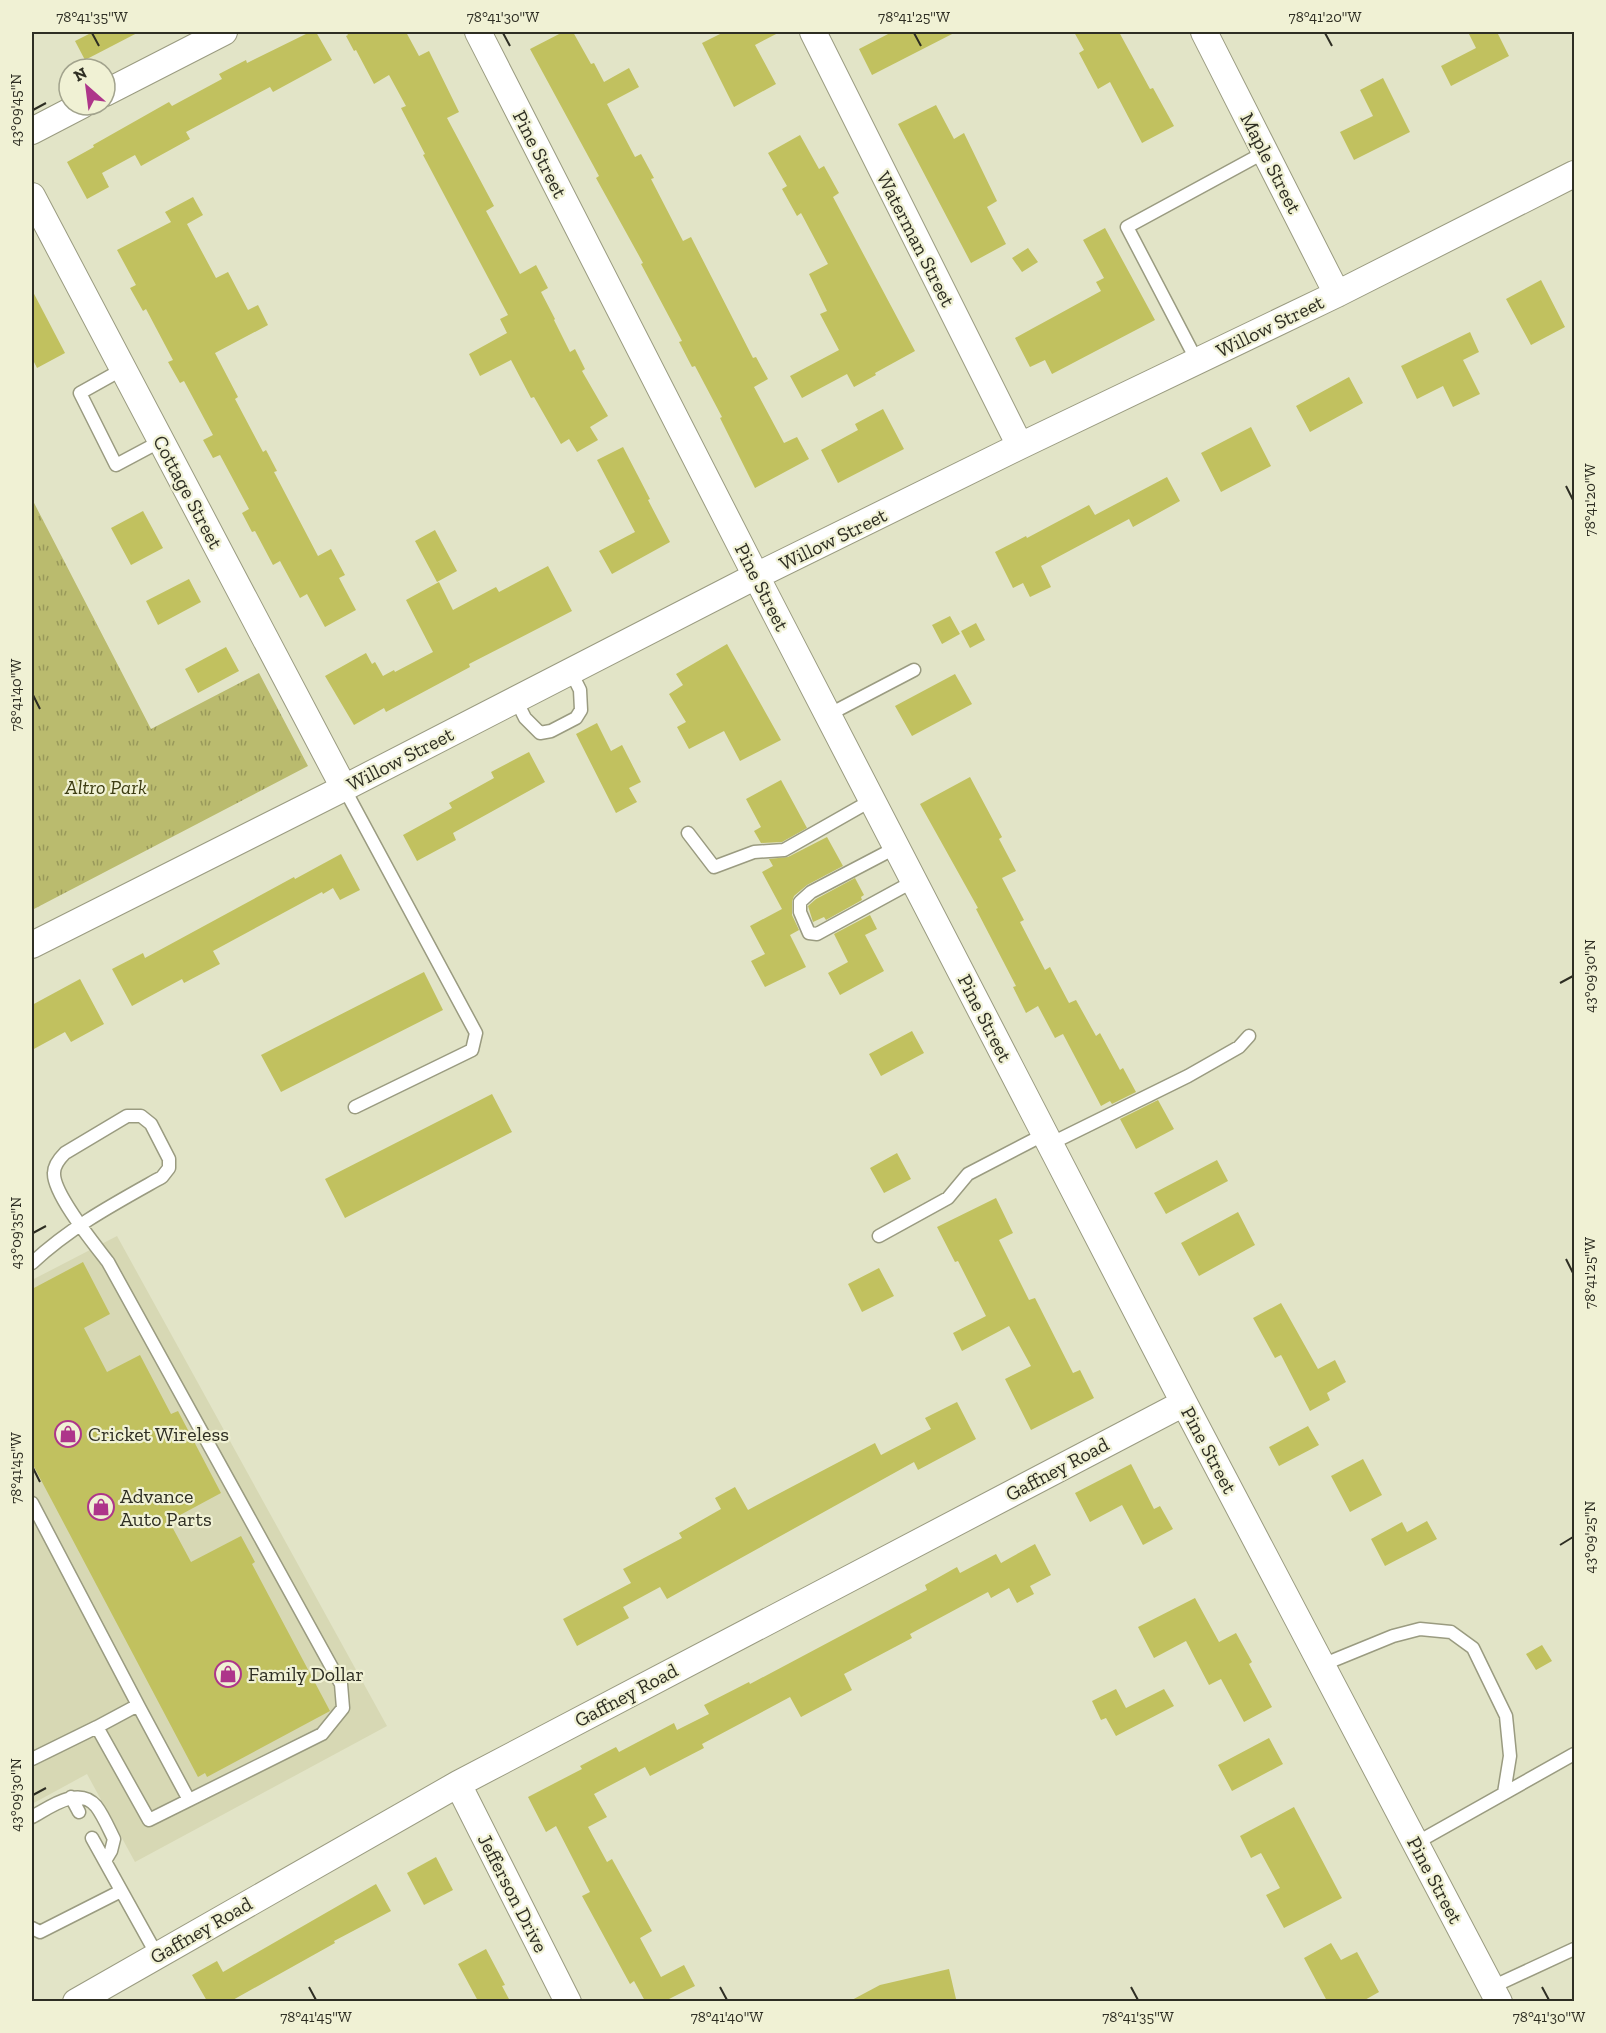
<svg xmlns="http://www.w3.org/2000/svg" width="1606" height="2033" font-family="'Zilla Slab',serif">
  <style>
    .built { fill: #d7d8b4 }
    .park { fill: url(#park-tufts) }
    .building { fill: #c1c15f }
    .lines { fill: none; stroke-linecap: round; stroke-linejoin: round }
    .service-casing { stroke: #9a9b80; stroke-width: 15 }
    .minor-casing { stroke: #9a9b80; stroke-width: 28 }
    .service { stroke: #fff; stroke-width: 12 }
    .minor { stroke: #fff; stroke-width: 26 }
    .ticks { fill: none; stroke: #2e2e23; stroke-width: 2 }
    .labels { text-anchor: middle; stroke-width: 4.5; stroke-linejoin: round; paint-order: stroke }
    .street-label { font-size: 20px; fill: #2e2e23; stroke: #f0f1d4 }
    .park-label { font-size: 20px; font-style: italic; fill: #3c3c12; stroke: #f0f1d4 }
    .poi-label { font-size: 20px; fill: #2e2e23; stroke: #f0f1d4; text-anchor: start }
    .neatline { fill: none; stroke: #2e2e23; stroke-width: 2 }
    .ticks-label { font-size: 15px; text-anchor: middle; fill: #2e2e23 }
  </style>
  <defs>
    <pattern id="park-tufts" width="24" height="20" patternUnits="userSpaceOnUse" patternTransform="scale(1.5)"><rect width="24" height="20" fill="#babb6e"/><path d="M3 7l-1-3M5 7V3M7 7l1-3M15 17l-1-3M17 17v-4M19 17l1-3" fill="none" stroke="#98985a"/></pattern>
  </defs>
  <rect width="100%" height="100%" fill="#e2e4c7"/>
  <path class="built" d="M117,1236l270,490 -252,136 -48,-88 -55,30v-524z"/>
  <path class="park" d="M32,499l119,230 108,-56 49,93 -276,144z"/>
  <path class="building" d="M93,32h46l-54,28 -10,-19z
    M310,32h6l16,28 -59,32 -3,-5 -84,45 4,7 -49,27 -6,-11 -33,18 7,14 -22,12 -20,-37 27,-15 -1,-2 76,-43 3,4 50,-27 -3,-5 27,-14 1,3z
    M346,32h60l13,24 10,-5 30,61 -12,6 47,88 -8,5 34,63 16,-9 12,23 -7,4 14,27 -1,1 16,32 5,-3 10,20 -3,2 26,45 -18,11 8,13 -21,12 -8,-13 -8,5 -27,-47 -3,1 -20,-38 -31,16 -11,-22 38,-21 -7,-14 8,-4 -85,-160 2,-1 -24,-46 5,-2 -17,-31 -15,9 -18,-34 -2,1 -8,-15 2,-1z
    M563,32h10l18,32 3,-1 10,19 25,-14 10,19 -32,17 28,53 6,-3 13,24 -3,1 32,62 8,-4 62,121 3,-1 12,22 -14,8 30,56 13,-6 12,22 -54,29 -35,-70 2,-1 -27,-51 -3,1 -13,-25 3,-1 -41,-77 2,-1 -47,-85 3,-2 -69,-127z
    M724,32h56l-25,13 21,39 -42,23 -32,-64z
    M892,32h64l-84,43 -13,-26z
    M1074,32h45l31,57 3,-1 21,38 -32,17 -32,-61 -12,7 -19,-36 5,-3z
    M1468,32h29l12,24 -58,30 -10,-20 35,-18z
    M1383,78l27,54 -56,28 -14,-28 33,-16 -13,-26z
    M936,105l18,34 10,-6 33,68 -10,6 19,37 -35,19 -73,-139z
    M800,135l19,34 5,-3 15,27 -6,4 82,154 -40,22 1,2 -22,12 -7,-13 -45,24 -12,-22 49,-26 -19,-36 7,-3 -18,-37 19,-10 -27,-51 -4,3 -15,-27 5,-3 -19,-33z
    M193,197l10,18 -16,9 29,54 12,-6 20,38 10,-5 10,20 -53,28 23,44 -3,2 28,53 3,-2 11,21 -3,1 44,84 13,-7 14,26 -6,3 17,32 -31,17 -18,-33 -7,4 -20,-37 -7,4 -18,-34 -3,1 -10,-19 7,-4 -29,-54 -7,3 -10,-18 10,-5 -29,-54 -4,2 -12,-21 5,-2 -27,-51 -3,2 -13,-23 6,-3 -19,-35 54,-28 -6,-10z
    M1105,228l50,92 -103,54 -7,-14 -15,7 -15,-29 86,-47 -5,-9 8,-4 -21,-38z
    M1028,248l10,14 -16,10 -10,-14z
    M1541,280l24,47 -34,18 -25,-46z
    M32,290l33,63 -28,15 -5,-10z
    M1470,332l9,20 -16,8 17,34 -27,13 -10,-21 -26,13 -16,-33z
    M1349,377l14,26 -53,29 -14,-26z
    M883,409l21,40 -66,34 -17,-33 37,-20 -3,-6z
    M1251,427l20,39 -50,26 -20,-39z
    M623,447l27,52 -2,1 22,42 -58,32 -13,-23 36,-19 -38,-72z
    M1167,477l13,24 -47,26 -4,-8 -88,47 10,21 -21,10 -7,-14 -10,5 -18,-36 31,-16 1,2 62,-33 6,10z
    M143,511l20,37 -32,17 -20,-37z
    M435,530l22,41 -20,11 -22,-41z
    M548,566l24,45 -103,53 1,3 -84,45 -2,-4 -30,17 -29,-49 41,-23 6,11 3,-2 8,14 11,-6 1,2 38,-20 -27,-52 33,-18 14,28 43,-23 3,5z
    M189,579l12,23 -43,23 -12,-24z
    M950,616l10,18 -18,10 -10,-19z
    M976,623l9,17 -15,8 -9,-17z
    M727,644l54,96 -41,21 -16,-30 -35,18 -12,-22 9,-5 -17,-28 14,-9 -7,-11z
    M226,647l13,24 -41,22 -13,-24z
    M955,674l17,30 -60,32 -17,-30z
    M597,723l14,28 11,-6 19,37 -12,6 8,14 -21,11 -40,-79z
    M529,752l16,30 -92,51 3,7 -39,21 -14,-26 49,-27 -3,-5 45,-25 -3,-6z
    M970,777l32,60 -3,2 17,32 -14,7 22,42 -4,2 25,48 5,-3 19,36 7,-3 20,36 4,-3 20,37 3,-2 13,24 -24,12 -2,-3 -9,5 -38,-72 -8,4 -17,-32 -12,7 -13,-26 3,-1 -40,-77 2,-1 -58,-104z
    M781,780l26,48 -25,14 -21,1 -7,-12 7,-4 -15,-28z
    M827,837l16,29 -36,19 -13,11 -2,6v13l7,15 -9,5 16,32 -41,20 -14,-26 14,-7 -15,-28 32,-17 -20,-37 11,-6 -4,-7 19,-2z
    M341,854l19,36 -20,10 -7,-12 -10,6 -1,-2 -109,59 7,13 -36,19 -2,-4 -50,27 -20,-37 31,-16 2,5 149,-81 1,2z
    M855,878l9,17 -3,2 1,3 -36,20 -2,-3 -11,5 -5,-16 8,-7z
    M870,915l7,14 -12,6 19,36 -44,24 -12,-22 20,-11 -14,-28z
    M424,972l19,38 -162,82 -20,-37z
    M80,979l24,45 -33,18 -6,-10 -33,18v-45z
    M912,1031l12,22 -43,23 -12,-22z
    M492,1094l20,38 -167,86 -20,-39z
    M1158,1100l16,29 -38,20 -16,-30z
    M897,1153l14,26 -27,14 -14,-25z
    M1217,1160l11,21 -62,33 -12,-21z
    M996,1198l17,35 -14,7 30,60 6,-2 38,75 7,-3 14,28 -63,32 -26,-51 26,-13 -22,-40 -47,25 -9,-18 33,-17 -28,-55 -3,1 -18,-35z
    M1238,1212l17,33 -56,31 -18,-33z
    M83,1262l27,52 -26,14 23,44 33,-17 31,59 7,-3 43,82 -52,28 22,41 50,-26 14,26 -3,2 78,147 -123,66 -2,-4 -7,4 -166,-314v-174z
    M879,1268l15,28 -32,16 -14,-28z
    M1281,1303l37,66 17,-9 11,22 -19,11 3,7 -20,11 -29,-56 -6,3 -22,-40z
    M957,1402l19,37 -58,31 -4,-8 -247,137 -7,-12 -37,20 6,11 -52,28 -14,-27 68,-36 -8,-14 59,-31 -3,-5 42,-24 -6,-11 20,-11 13,23 127,-67 6,12 50,-26 -6,-11z
    M1308,1426l11,19 -40,21 -10,-19z
    M1363,1459l19,36 -32,17 -19,-36z
    M1131,1464l23,45 6,-3 13,23 -30,16 -21,-40 -32,17 -15,-29z
    M1427,1521l10,18 -52,27 -14,-27 31,-17 5,10z
    M1035,1544l16,31 -21,11 4,8 -17,9 -8,-15 -18,10 -3,-6 -78,42 2,4 -68,36 8,16 -51,27 -11,-20 -88,47 2,4 -54,28 -5,-9 -51,27 13,23 -19,10 19,35 5,-3 40,72 -12,7 21,39 23,-12 11,21 -30,15h-20l-11,-20 -4,3 -48,-88 8,-4 -34,-66 -10,6 -18,-35 54,-28 -2,-3 36,-19 3,5 55,-29 3,7 32,-16 -5,-9 45,-23 1,2 177,-94 -2,-5 32,-18 3,6 36,-19 5,9z
    M1195,1598l24,44 17,-9 16,29 -3,2 23,43 -28,15 -23,-43 -12,6 -23,-44 -32,17 -16,-31z
    M1542,1645l10,16 -16,9 -10,-16z
    M1116,1689l10,19 38,-19 10,17 -58,30 -10,-18 -5,2 -9,-19z
    M1269,1738l14,26 -51,27 -14,-26z
    M1294,1807l48,91 -58,30 -18,-33 14,-7 -19,-35 -10,5 -11,-22z
    M436,1857l17,33 -29,15 -17,-32z
    M376,1884l15,27 -57,30 1,2 -104,58h-24l-15,-26 25,-14 6,11z
    M1331,1943l10,17 16,-8 22,40 -16,9h-36l-23,-43z
    M486,1949l19,36 -3,1 8,15h-32l-20,-37z
    M949,1969l7,30 -11,2h-95l30,-16z"/>
  <g class="lines">
    <defs>
      <path id="service" d="M1197,361l-70,-134 138,-75
        M123,369l-43,24 36,72 45,-24
        M516,700l9,18 15,15 11,-2 25,-13 5,-8 -1,-20 -9,-18
        M828,715l86,-45
        M344,788l132,245 -4,17 -117,57
        M688,833l26,34 40,-15 30,-2 88,-50
        M897,847l-86,45 -11,10v10l9,21 8,1 97,-53
        M1050,1144l138,-68 51,-29 10,-11
        M879,1236l69,-38 20,-24 77,-40
        M32,1263c40,-37 82,-59 130,-86l7,-9v-9l-18,-35 -10,-8h-14l-62,37c-5,5 -11,12 -11,20 -1,21 41,72 54,89l233,422 2,24 -21,26 -173,86 -52,-93 -65,32
        M32,1503l106,202 -41,22
        M1322,1665l71,-29 27,-7 31,3 22,16 33,68 4,40 -6,37
        M138,1705l51,95
        M71,1797l8,15
        M32,1817c17,-9 46,-32 64,-11 7,9 13,23 18,33l-3,12 -6,10
        M92,1838l65,117
        M1416,1843l158,-89
        M32,1928l8,4 81,-41
        M1492,1987l82,-38"/>
      <path id="minor" d="M478,32l278,544 428,827 315,599
        M813,32l207,414
        M1204,32l133,262
        M105,93l119,-61
        M32,131l50,-26
        M32,196l312,592
        M32,945l312,-157 412,-212 264,-130 317,-152 237,-120
        M458,1784l110,218
        M76,2002l382,-218 726,-381"/>
    </defs>
    <use href="#service" class="service-casing"/>
    <use href="#minor" class="minor-casing"/>
    <use href="#service" class="service"/>
    <use href="#minor" class="minor"/>
  </g>
  <path class="ticks" d="M92,33l7,13M503,33l7,13M914,33l7,13M1325,33l7,13M33,110l13,-7M1566,486l7,14M33,695l7,14M1560,983l13,-7M33,1233l13,-7M1566,1259l7,14M33,1468l7,14M1560,1545l13,-8M33,1795l13,-7M309,1987l7,13M720,1987l7,13M1131,1987l7,13M1542,1987l7,13"/>
  <defs>
    <symbol id="shop-ring" viewBox="-11 -11 22 22"><circle r="9.5" fill="#f0f1d4" stroke="#ae358a" stroke-width="1.5"/><path d="M-5-2.5h2.3a2.7 3.5 0 0 1 5.4 0H5L5.5 6h-11ZM-1.5-2.5h3a1.5 2.3 0 0 0-3 0Z" fill="#ae358a"/></symbol>
  </defs>
  <g fill-rule="evenodd">
    <use href="#shop-ring" x="53" y="1419" width="30" height="30"/>
    <use href="#shop-ring" x="86" y="1492" width="30" height="30"/>
    <use href="#shop-ring" x="213" y="1659" width="30" height="30"/>
  </g>
  <g class="labels">
    <g class="street-label">
      <text transform="translate(540 154) rotate(63)" y="7">Pine Street</text>
      <text transform="translate(1271 163) rotate(63)" y="7">Maple Street</text>
      <text transform="translate(916 239) rotate(63)" y="7">Waterman Street</text>
      <text transform="translate(1270 326) rotate(-26)" y="7">Willow Street</text>
      <text transform="translate(188 492) rotate(62)" y="7">Cottage Street</text>
      <text transform="translate(833 539) rotate(-26)" y="7">Willow Street</text>
      <text transform="translate(762 587) rotate(63)" y="7">Pine Street</text>
      <text transform="translate(400 759) rotate(-27)" y="7">Willow Street</text>
      <text transform="translate(985 1018) rotate(63)" y="7">Pine Street</text>
      <text transform="translate(1209 1450) rotate(62)" y="7">Pine Street</text>
      <text transform="translate(1057 1469) rotate(-28)" y="7">Gaffney Road</text>
      <text transform="translate(626 1695) rotate(-28)" y="7">Gaffney Road</text>
      <text transform="translate(1435 1880) rotate(62)" y="7">Pine Street</text>
      <text transform="translate(513 1893) rotate(63)" y="7">Jefferson Drive</text>
      <text transform="translate(201 1930) rotate(-30)" y="7">Gaffney Road</text>
    </g>
    <g class="park-label">
      <text x="106" y="794">Altro Park</text>
    </g>
    <g class="poi-label">
      <text x="88" y="1441">Cricket Wireless</text>
      <text x="120" y="1503">Advance<tspan x="120" dy="23">Auto Parts</tspan></text>
      <text x="248" y="1681">Family Dollar</text>
    </g>
  </g>
  <rect width="1606" height="2033" fill="none" stroke="#f0f1d4" stroke-width="66"/>
  <g transform="translate(87 87) rotate(332)"><circle r="28" fill="#f0f1d4" stroke="#a2a38d" stroke-width="1.5"/>
  <path d="M0-4.5L10 22L0 15L-10 22Z" fill="#ae358a"/>
  <text y="-9" font-size="16" font-weight="bold" text-anchor="middle" fill="#2e2e23">N</text>
  </g>
  <rect x="33" y="33" width="1540" height="1967" class="neatline"/>
  <g class="ticks-label">
    <text x="92" y="22">78°41'35"W</text>
    <text x="503" y="22">78°41'30"W</text>
    <text x="914" y="22">78°41'25"W</text>
    <text x="1325" y="22">78°41'20"W</text>
    <text transform="translate(16 110) rotate(-90)" y="5">43°09'45"N</text>
    <text transform="translate(1590 500) rotate(-90)" y="5">78°41'20"W</text>
    <text transform="translate(16 695) rotate(-90)" y="5">78°41'40"W</text>
    <text transform="translate(1590 976) rotate(-90)" y="5">43°09'30"N</text>
    <text transform="translate(16 1233) rotate(-90)" y="5">43°09'35"N</text>
    <text transform="translate(1590 1273) rotate(-90)" y="5">78°41'25"W</text>
    <text transform="translate(16 1468) rotate(-90)" y="5">78°41'45"W</text>
    <text transform="translate(1590 1537) rotate(-90)" y="5">43°09'25"N</text>
    <text transform="translate(16 1795) rotate(-90)" y="5">43°09'30"N</text>
    <text x="316" y="2022">78°41'45"W</text>
    <text x="727" y="2022">78°41'40"W</text>
    <text x="1138" y="2022">78°41'35"W</text>
    <text x="1549" y="2022">78°41'30"W</text>
  </g>
</svg>
